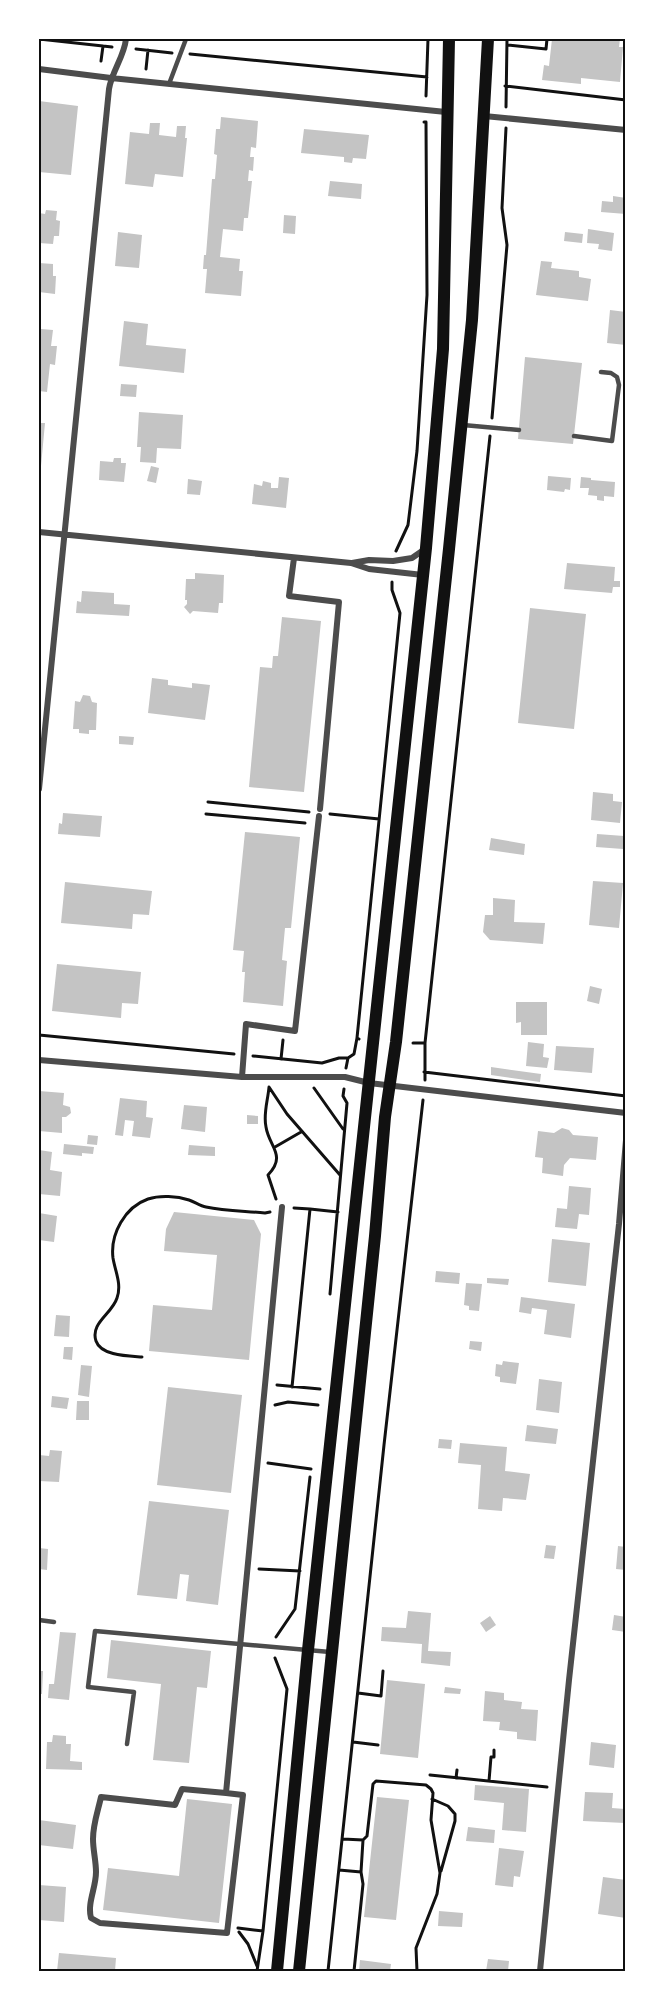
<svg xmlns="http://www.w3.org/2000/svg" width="665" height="2010" font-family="Quicksand,sans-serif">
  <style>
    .building { fill: #c4c4c4 }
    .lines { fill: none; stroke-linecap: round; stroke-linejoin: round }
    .path { stroke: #111; stroke-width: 3 }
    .service { stroke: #4c4c4c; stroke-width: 4.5 }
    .minor { stroke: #4c4c4c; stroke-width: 6 }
    .secondary { stroke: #111; stroke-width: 12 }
    .neatline { fill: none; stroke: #111; stroke-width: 2 }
  </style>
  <rect width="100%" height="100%" fill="#fff"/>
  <path class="building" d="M552,39h68l-1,8h4l-3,35 -39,-4v6l-39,-4 2,-15 5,1z
    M39,101l39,5 -7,69 -32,-3z
    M221,117l37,4 -2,27 -5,-1 -1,10h4l-1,14 -4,-1 -1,11h4l-4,37h-4l-1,13 -20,-2 -3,28 20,2 -1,12h4l-2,25 -36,-3 2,-24h-4l1,-14h2l6,-76h3l2,-24 -3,-1 2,-25h4z
    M150,123h10l-1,12 17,2 1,-11h9l-1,12h2l-4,39 -28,-3 -2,13 -28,-3 5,-52 19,2z
    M304,129l65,6 -3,24 -13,-1 -1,5 -8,-1v-5l-43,-4z
    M330,181l32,3 -1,15 -33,-3z
    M613,196l13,2v16l-25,-2 1,-11 11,1z
    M46,210l11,1 -1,9 4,1 -1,15h-5l-1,8 -14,-1v-30l6,1z
    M284,215l12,1 -1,18 -12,-1z
    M588,229l26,4 -2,18 -14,-2 1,-5 -12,-1z
    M118,232l24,3 -3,33 -24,-2z
    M565,232l18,2 -1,9 -18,-2z
    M541,261l11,1 -1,6 28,3v6l12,2 -3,22 -52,-6z
    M39,263l14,1v12h3l-1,18 -16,-2z
    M610,310l16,2v33l-19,-2z
    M124,321l24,3 -2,21 40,4 -2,24 -65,-7z
    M41,329l12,1 -2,16h6l-2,19 -5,-1 -3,28 -8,-1v-58l2,1z
    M525,357l57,6 -9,81 -55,-5z
    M121,384l16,1 -1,12 -16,-1z
    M139,412l44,3 -2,34 -24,-1 -1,15 -16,-1 1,-15h-4z
    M39,423h6l-4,43h-2z
    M114,458h7v5h5l-2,19 -25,-2 1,-19 13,1z
    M151,466l8,2 -3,15 -9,-2z
    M548,476l23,2 -1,12 -5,-1 -1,3 -17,-2z
    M279,477l10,1 -3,30 -34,-4 2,-20 8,2 1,-5 8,2v5h7z
    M581,477l10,1v2l24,2 -1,15 -10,-1v5l-7,-1v-4l-9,-1 1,-7h-9z
    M188,479l14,2 -2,14 -13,-1z
    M567,563l48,4 -1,14h6v6h-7l-1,6 -48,-4z
    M195,573l29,2 -1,28h-4l-1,10 -25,-2 -3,3 -6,-7 3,-3v-4h-2l1,-21h9z
    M82,591l32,2v11l16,1 -1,11 -53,-3 1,-12 4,1z
    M530,608l56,6 -12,115 -56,-6z
    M282,617l39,4 -17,171 -55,-5 11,-120 12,1 1,-12h5z
    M152,678l16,2v5l24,3v-5l18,2 -5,35 -57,-7z
    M83,695l7,1 2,6 5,1 -1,27h-7v4l-10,-1v-4h-6l2,-28 5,1z
    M119,736l15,1 -1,8 -14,-1z
    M593,792l20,2v7l9,1 -2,21 -29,-3z
    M63,813l39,3 -2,21 -42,-3 1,-11 3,1z
    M245,832l55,5 -9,91h-6l-3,32 5,1 -4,45 -40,-4 2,-30h-3l2,-21 -11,-1z
    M597,834l27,2 -1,13 -27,-2z
    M491,838l34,6 -1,11 -35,-5z
    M593,881l30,2 -4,45 -30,-3z
    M65,882l87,9 -3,24 -16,-1 -1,15 -71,-6z
    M493,898l22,2 -1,22 31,1 -2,21 -53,-4 -7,-8 2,-17h8z
    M57,964l84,8 -3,32 -16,-1 -1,15 -69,-7z
    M590,986l12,3 -3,15 -12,-3z
    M516,1002h31v33h-26v-13l-5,1z
    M528,1042l16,2 -1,13 6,1 -2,10 -21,-2z
    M556,1046l38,2 -2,25 -38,-3z
    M491,1067l50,7 -1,8 -49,-7z
    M39,1091l25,2 -1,12 7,2 1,6 -5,4h-4v16l-23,-2z
    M120,1098l27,3 -1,16 7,1 -3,20 -18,-2 2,-15 -9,-1 -2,16 -8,-1z
    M184,1105l23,2 -2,25 -24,-3z
    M247,1115l11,1v8h-11z
    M562,1128l7,2 4,5 25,2 -2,23 -26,-2 -6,7 -1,11 -21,-3 1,-15 -8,-1 3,-26 16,2z
    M88,1135l10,1 -1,9 -10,-1z
    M64,1144l30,3 -1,7 -11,-1v3l-19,-2z
    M189,1145l26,2v9l-27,-1z
    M39,1150l13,2 -2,18 12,2 -2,24 -21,-2z
    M569,1186l22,2 -2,27 -10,-1 -2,15 -22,-2 2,-19 10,1z
    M174,1212l80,8 7,14 -12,126 -100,-9 4,-46 59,5 5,-55 -53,-4 2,-22z
    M39,1213l18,3 -3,26 -15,-2z
    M552,1239l38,4 -4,43 -38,-4z
    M436,1271l24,2 -1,11 -24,-2z
    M487,1278l22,1 -1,6 -21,-2z
    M466,1283l16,1 -3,27 -10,-1v-4l-5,-1z
    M521,1297l54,7 -4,34 -27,-4 3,-24 -15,-2 -1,6 -12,-2z
    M56,1315l14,1 -1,21 -15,-1z
    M470,1341l12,1 -1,9 -12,-2z
    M64,1347h9l-1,13 -9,-1z
    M503,1361l16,2 -3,21 -16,-2v-5l-5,-1 1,-12 6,1z
    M81,1365l11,1 -3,31 -11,-2z
    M539,1379l23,3 -3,31 -23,-3z
    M168,1387l74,8 -11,98 -74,-8z
    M52,1396l17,2 -2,11 -16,-2z
    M77,1401h12v19h-13z
    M527,1425l31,4 -2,15 -31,-3z
    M439,1439l13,1 -1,9 -13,-1z
    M460,1443l47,4 -2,24 25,3 -4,26 -23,-2 -1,13 -24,-2 3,-44 -23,-2z
    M50,1450l12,1 -3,31 -20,-1v-26l10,1z
    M149,1501l80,9 -11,95 -32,-4 3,-26 -9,-1 -3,25 -40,-4z
    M546,1545l10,1 -2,13 -10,-1z
    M618,1546l8,1v23l-10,-1z
    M39,1548l9,1 -1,21 -8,-1z
    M408,1611l23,2 -3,38 23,1 -1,14 -29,-3 1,-19 -41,-3 1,-14 24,1z
    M614,1615l12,2v15l-14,-2z
    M490,1616l6,9 -10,7 -6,-9z
    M60,1632l16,1 -7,67 -21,-2 1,-14h5z
    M111,1640l100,11 -4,37 -10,-1 -8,76 -36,-3 8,-76 -54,-6z
    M39,1671h4l-1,23h-3z
    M387,1680l38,4 -7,74 -38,-4z
    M445,1687l16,2 -1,5 -16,-1z
    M485,1691l19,2v7l18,2 -1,7 17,1 -2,31 -19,-2v-7l-18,-2 1,-8 -17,-1z
    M53,1735l13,1v8h5l-1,17 12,1v8l-36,-1 1,-27h5z
    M591,1742l25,3 -2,23 -25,-3z
    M475,1785l54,4 -3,43 -24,-2 2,-27 -30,-3z
    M585,1792l28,1 -1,15 13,1v14l-42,-2z
    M377,1797l32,3 -13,120 -32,-3z
    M187,1799l45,5 -13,119 -116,-13 5,-42 71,8z
    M39,1820l37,5 -3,24 -34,-4z
    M468,1827l27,3 -1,13 -28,-2z
    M499,1848l25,3 -4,26 -6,-1 -1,11 -18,-2z
    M603,1877l23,3v38l-28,-4z
    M39,1885l27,2 -2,35 -25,-2z
    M439,1911l24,2 -1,14 -24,-1z
    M59,1953l57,5 -1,13h-58z
    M488,1959l21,2 -1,10h-22z
    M360,1960l31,4 -1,7h-31z"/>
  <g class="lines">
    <path class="path" d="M39,39l73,8
      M507,45l39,4 1,-10
      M136,49l36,4
      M190,54l237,23
      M101,61l2,-15
      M146,69l2,-19
      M505,86l121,14
      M426,96l2,-57
      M506,107l1,-68
      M492,418l15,-173 -5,-37 4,-80
      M396,551l12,-26 9,-74 10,-156 -1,-173h-2
      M208,802l101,10
      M206,814l99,9
      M330,814l49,5
      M39,1035l195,19
      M357,1038l43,-425 -8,-23v-8
      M413,1043h12
      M253,1056l69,7 17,-5h8
      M281,1059l2,-19
      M346,1068l2,-10 6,-4 3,-16 2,1
      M424,1072l202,24
      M425,1080v-37l65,-607
      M314,1088l29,41
      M275,1147l26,-15
      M276,1199l-8,-24c19,-20 1,-28 -2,-48 -3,-13 2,-27 3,-40l18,27 53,61
      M294,1208l16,1
      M330,1294l17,-191 -4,-7 1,-7
      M142,1357c-13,-1 -41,-1 -46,-16 -6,-18 16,-27 21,-43 5,-14 -2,-27 -4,-40 -3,-24 12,-51 35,-59 12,-4 29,-3 41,1 6,2 11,6 17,7 19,4 40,4 59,6l5,-1
      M277,1385l43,4
      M292,1387l18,-178 28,3
      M275,1405l13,-3 30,3
      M268,1463l43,6
      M259,1569l41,2
      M276,1637l19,-28 15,-132
      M358,1693l23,3 2,-25
      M353,1742l25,3
      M430,1775l117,12
      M456,1778l1,-8
      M489,1781l2,-24h3v-7
      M432,1799l16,7 7,8v7l-14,50
      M363,1840l4,-4 6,-52 3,-3 50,4 5,4 2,4 -2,27 9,53 -3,21 -21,54 1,23
      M339,1870l22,2 2,-32 -20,-1
      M238,1928l25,3
      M239,1932l9,12 9,22
      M257,1971l6,-40 24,-242 -12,-31
      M328,1971l56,-526 39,-345
      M354,1971l9,-87 -2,-12"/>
    <path class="service" d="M169,84l17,-45
      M463,425l56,5
      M574,436l38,5 7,-56 -2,-8 -6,-4 -10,-1
      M39,1620l15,2
      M127,1744l7,-52 -46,-5 7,-56 235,21"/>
    <path class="minor" d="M39,69l72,9 335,34
      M484,116l142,14
      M39,532l312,31 18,6 54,6
      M294,558l-5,38 50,6 -19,207
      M352,563l17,-3 24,1 19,-3 13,-9
      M39,789l70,-700c3,-18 15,-32 17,-50
      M39,1060l203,17h103l24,6 257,30
      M242,1077l4,-53 49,7 24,-215
      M226,1793l17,2 -16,138 -127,-10 -9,-5c-4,-15 5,-30 5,-46 0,-11 -3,-22 -3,-33 0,-15 5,-28 8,-42l74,8 7,-16 44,4 56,-586
      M540,1971l29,-291 50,-456 7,-84"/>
    <path class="secondary" d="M277,1971l31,-321 118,-1102 17,-199 6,-310
      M299,1971l76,-735 10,-119 11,-75 53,-493 23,-229 16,-281"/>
  </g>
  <rect width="665" height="2010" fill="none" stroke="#ffffff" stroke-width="81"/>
  <rect x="40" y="40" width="584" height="1930" class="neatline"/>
</svg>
